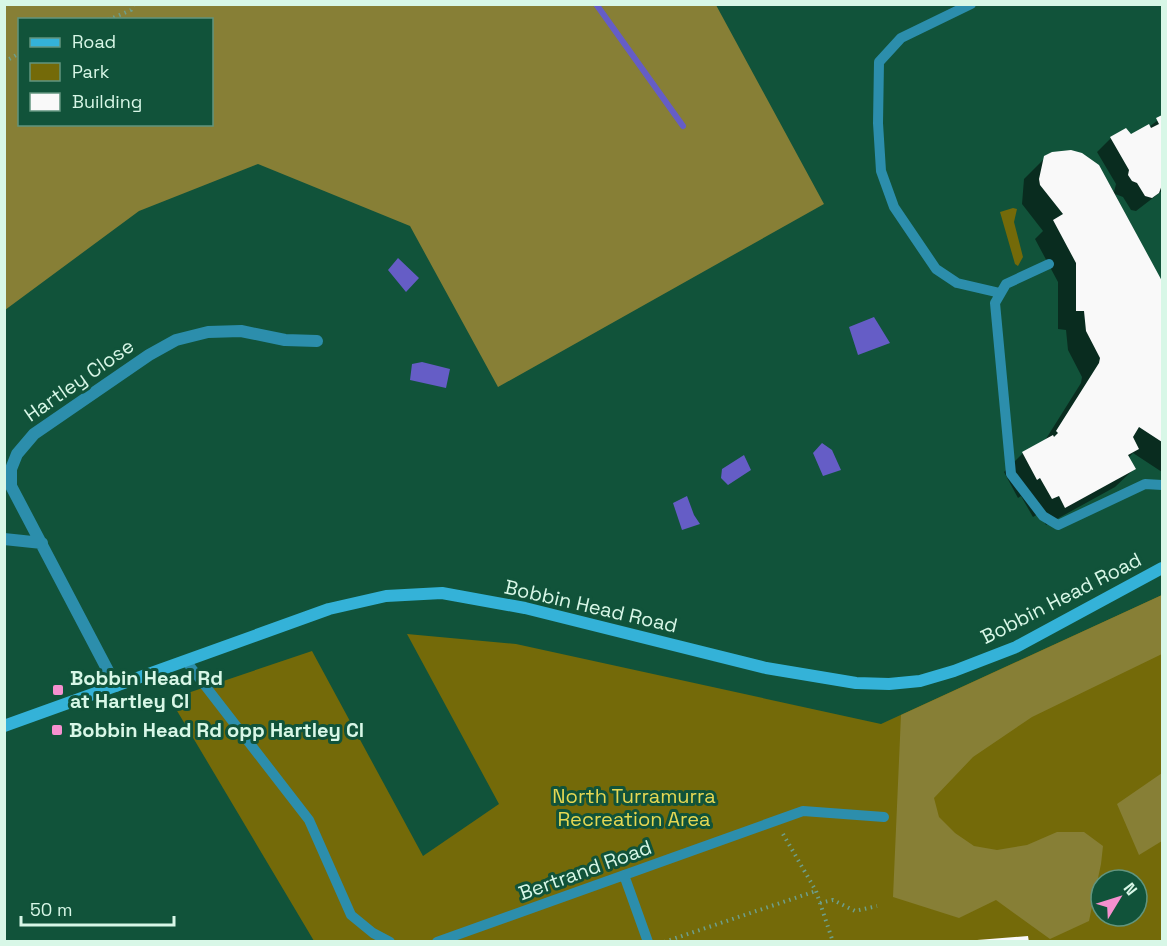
<svg xmlns="http://www.w3.org/2000/svg" width="1167" height="946" font-family="'Space Grotesk',sans-serif">
  <style>
    .green { fill: #746a09; fill-rule: evenodd }
    .forest { fill: #877f36; fill-rule: evenodd }
    .water { fill: #655dc6 }
    .shadow { fill: #0007 }
    .lines { fill: none; stroke-linecap: round; stroke-linejoin: round }
    .stream { stroke: #655dc6; stroke-width: 6 }
    .building { fill: #f9f9f9 }
    .path { stroke: #6e9f8b; stroke-width: 4; stroke-dasharray: 1.5 4.5; stroke-linecap: butt }
    .service { stroke: #2c8eac; stroke-width: 10 }
    .minor { stroke: #2c8eac; stroke-width: 12 }
    .secondary { stroke: #34b2d8; stroke-width: 12 }
    .poi-dot { fill: #f690cf; stroke: #11533a; stroke-width: 2 }
    .labels { text-anchor: middle; stroke-width: 6; stroke-linejoin: round; paint-order: stroke }
    .street-label { font-size: 20px; fill: #d8f7e7; stroke: #11533a }
    .poi-label { font-size: 20px; font-weight: bold; fill: #d8f7e7; stroke: #11533a; text-anchor: start }
    .park-label { font-size: 20px; fill: #e6d853; stroke: #11533a }
  </style>
  <rect width="100%" height="100%" fill="#11533a"/>
  <path class="green" d="M1013,208l4,1 -3,13 9,35 -5,9 -3,-2 -15,-52z
    M1162,595v346h-848l-144,-242 142,-48 111,205 76,-52 -92,-170 109,10 365,80zM1101,880h36v36h-36z"/>
  <path class="forest" d="M5,4l711,1 108,199 -326,183 -88,-161 -152,-62 -119,47 -134,99zM20,20h192v104h-192z
    M1162,595v59l-130,63 -59,40 -39,41 5,19 16,16 19,13 23,4 30,-5 30,-13h27l19,14 -2,18 -12,57 -39,18 -54,-39 -37,18 -66,-21 8,-182z
    M1162,773v68l-23,14 -22,-51z"/>
  <path class="water" d="M398,258l21,20 -13,14 -18,-22z
    M874,317l16,26 -32,12 -9,-28z
    M422,362l28,7 -4,19 -36,-8 2,-16z
    M822,443l10,7 9,20 -18,6 -10,-23z
    M744,455l7,15 -23,15 -7,-7 1,-9z
    M687,496l7,19 6,9 -18,6 -9,-27z"/>
  <path class="shadow" d="M1162,117v74l-26,20 -5,-1 -8,-13 -8,-3 47,90v188l-29,-19 -5,5 6,11 -19,18 -69,38 -6,-12 -7,4 -12,-21 -3,2 -14,-26 19,-19 21,-11 37,-59 1,-6 -14,-27 -2,-20 -8,-1v-47l-23,-43 8,-8 -21,-27 2,-25 19,-19 55,6 16,26 2,-8 -19,-32 14,-14 19,-2 19,-9z"/>
  <g class="lines">
    <path class="stream" d="M596,4l87,122"/>
  </g>
  <path class="building" d="M1162,115v70l-3,8 -7,5 -7,-2 -8,-13 -5,-2 -4,-6 1,-5 -19,-33 16,-9 5,6 18,-10 2,4 8,-4 -3,-6z
    M1071,150l11,3 17,12 63,116v161l-23,-15 -6,10 6,12 -11,6 8,14 -71,39 -6,-12 -7,3 -12,-21 -3,2 -15,-28 31,-17 1,2 4,-4 -2,-2 43,-68 1,-5 -14,-27 -2,-20h-8v-48l-23,-43 10,-6 -23,-29 -1,-6 5,-23 8,-4z
    M1028,936l1,6h-52v-2z"/>
  <g class="lines">
    <path class="path" d="M108,20l23,-10 3,-6
      M4,62l16,-9
      M783,834l33,57 17,51
      M820,903l13,-3 22,11 22,-5
      M664,942l152,-51"/>
    <path class="service" d="M971,4l-70,34 -22,24 -1,61 3,48 13,36 42,62 21,14 43,10
      M1049,264l-43,20 -11,19 16,171 32,42 15,9 87,-41 17,1
      M186,661l123,159 42,95 22,18 17,9
      M624,875l24,67
      M437,942l366,-131 81,6"/>
    <path class="minor" d="M4,539l38,4
      M116,686l-105,-200v-17l6,-15 17,-20 115,-79 27,-15 32,-8 33,-1 44,9 32,1"/>
    <path class="secondary" d="M4,726l325,-117 57,-13 56,-3 83,15 241,60 90,15 33,1 31,-3 34,-10 62,-24 146,-79"/>
  </g>
  <g class="poi-dot">
    <rect x="52" y="684" width="12" height="12" rx="3"/>
    <rect x="51" y="724" width="12" height="12" rx="3"/>
  </g>
  <g class="labels">
    <g class="street-label">
      <text transform="translate(79 380) rotate(-35)" y="7">Hartley Close</text>
      <text transform="translate(1061 598) rotate(-27)" y="7">Bobbin Head Road</text>
      <text transform="translate(591 606) rotate(13)" y="7">Bobbin Head Road</text>
      <text transform="translate(585 870) rotate(-20)" y="7">Bertrand Road</text>
    </g>
    <g class="poi-label">
      <text x="70" y="685">Bobbin Head Rd<tspan x="70" dy="23">at Hartley Cl</tspan></text>
      <text x="69" y="737">Bobbin Head Rd opp Hartley Cl</text>
    </g>
    <g class="park-label">
      <text x="634" y="803">North Turramurra<tspan x="634" dy="23">Recreation Area</tspan></text>
    </g>
  </g>
  <rect width="1167" height="946" fill="none" stroke="#d8f7e7" stroke-width="12"/>
  <rect x="18" y="18" width="195" height="108" fill="#11533a" stroke="#61957f" stroke-width="1.5"/>
  <rect x="30" y="38" width="30" height="9" fill="#34b2d8" stroke="#61957f" stroke-width="1.5"/>
  <text x="72" y="48" font-size="18" fill="#d8f7e7">Road</text>
  <rect x="30" y="63" width="30" height="18" fill="#746a09" stroke="#61957f" stroke-width="1.5"/>
  <text x="72" y="78" font-size="18" fill="#d8f7e7">Park</text>
  <rect x="30" y="93" width="30" height="18" fill="#f9f9f9" stroke="#61957f" stroke-width="1.5"/>
  <text x="72" y="108" font-size="18" fill="#d8f7e7">Building</text>
  <g transform="translate(1119 898) rotate(52)"><circle r="28" fill="#11533a" stroke="#61957f" stroke-width="1.5"/>
  <path d="M0-4.5L10 22L0 15L-10 22Z" fill="#f690cf"/>
  <text y="-9" font-size="16" font-weight="bold" text-anchor="middle" fill="#d8f7e7">N</text>
  </g>
  <path d="M21 916v9h153v-9" fill="none" stroke="#d8f7e7" stroke-width="3"/>
  <text x="30" y="916" font-size="18" fill="#d8f7e7" stroke="#11533a" stroke-width="4.5" paint-order="stroke">50 m</text>
</svg>
